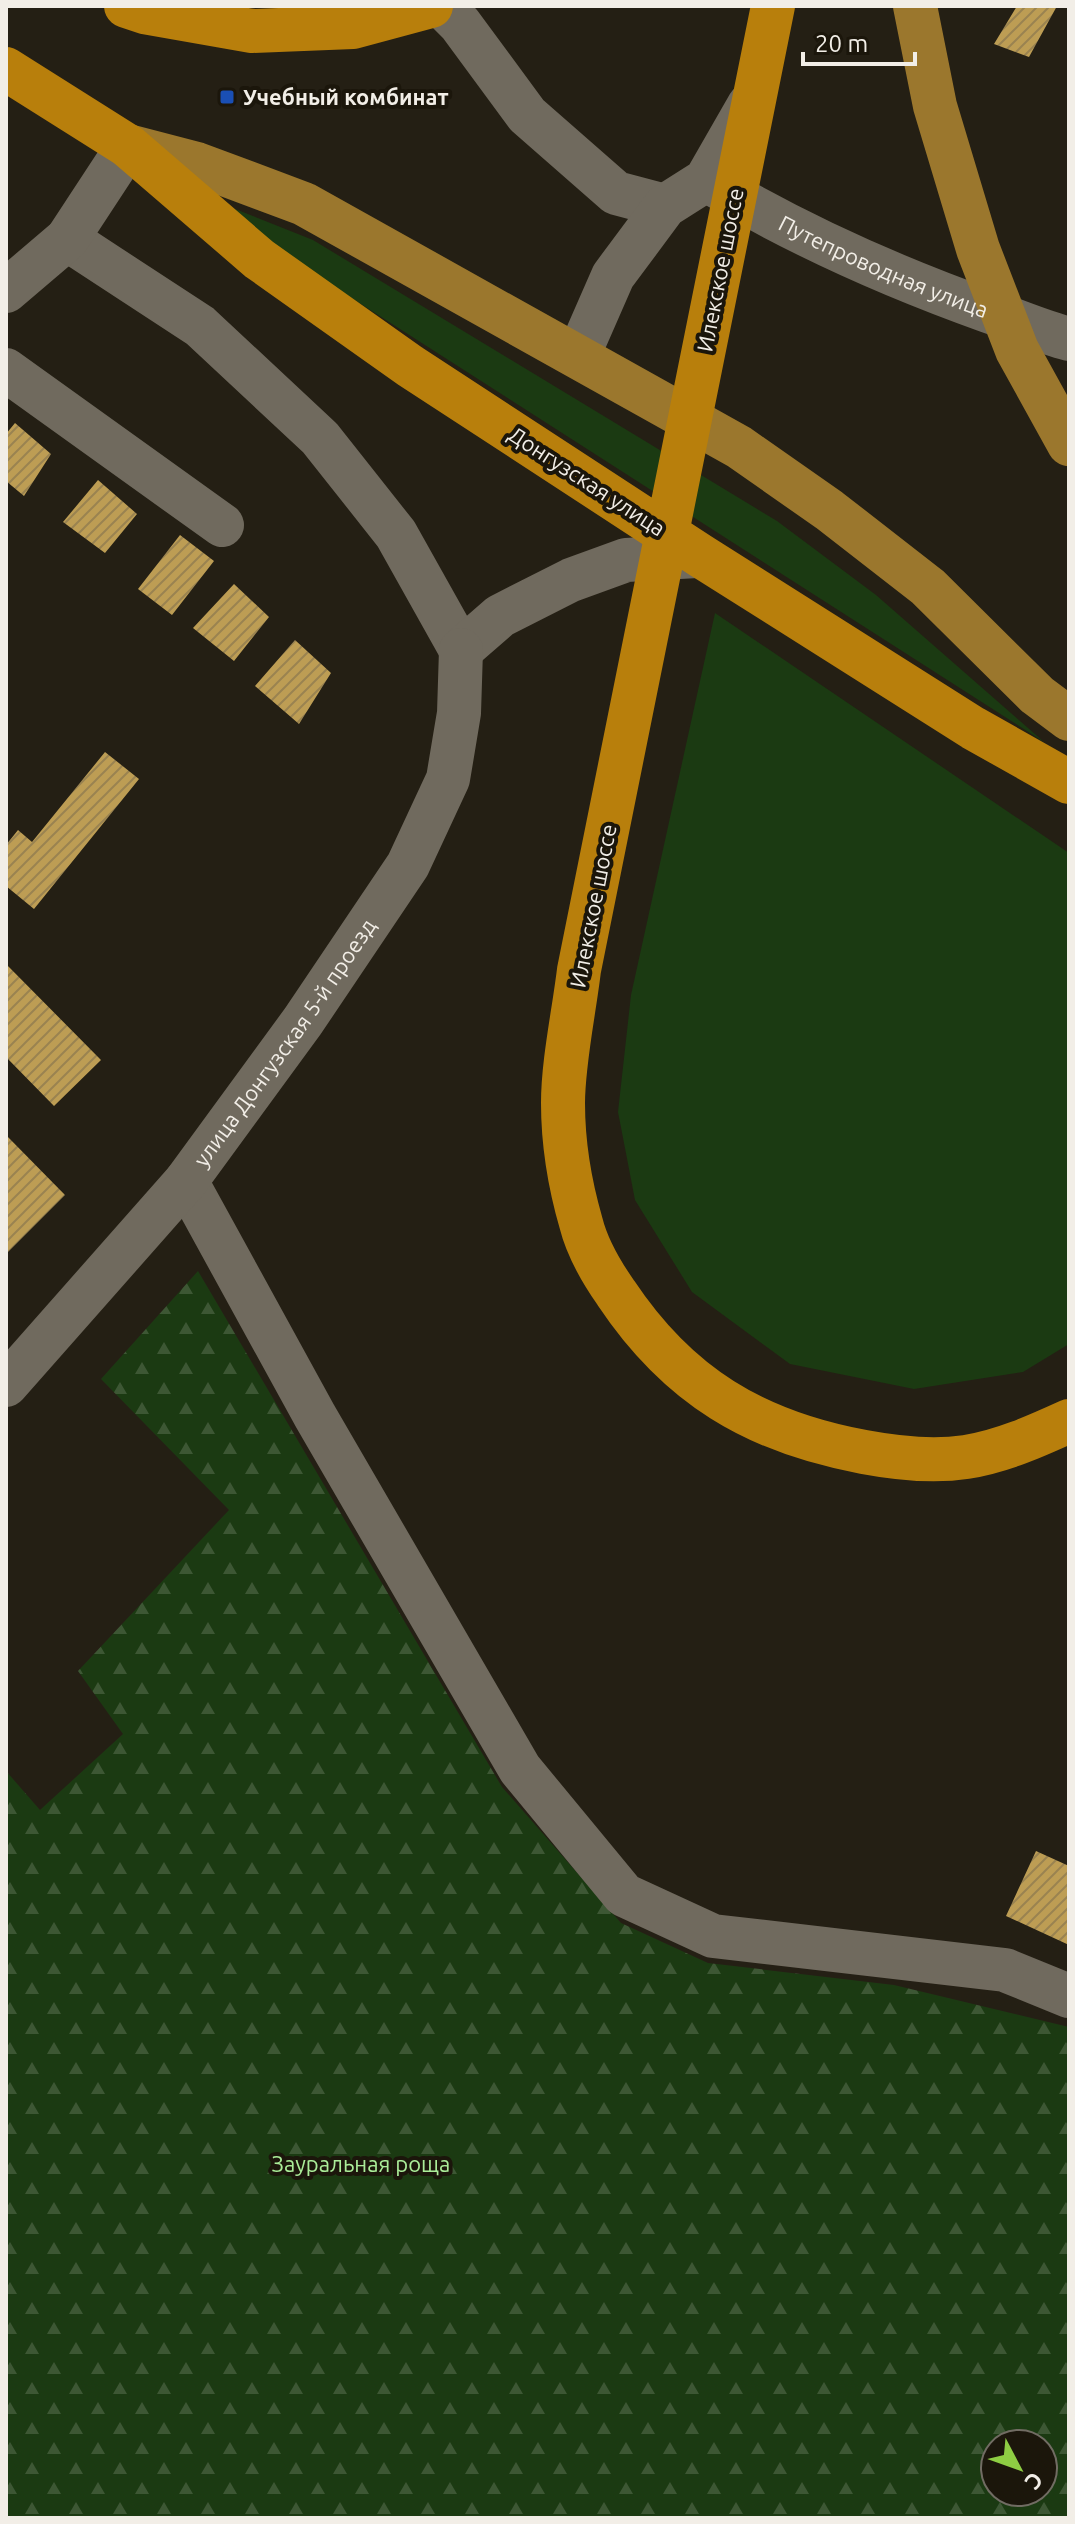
<svg xmlns="http://www.w3.org/2000/svg" width="1075" height="2524" font-family="Ubuntu,sans-serif">
  <style>
    .grass { fill: #1b3a12 }
    .forest { fill: url(#forest-firs); fill-rule: evenodd }
    .building { fill: url(#building-hatch) }
    .lines { fill: none; stroke-linecap: round; stroke-linejoin: round }
    .minor { stroke: #706a5e; stroke-width: 44 }
    .major { stroke: #9b772d; stroke-width: 44 }
    .highway { stroke: #b87f0c; stroke-width: 44 }
    .transit-dot { fill: #1a4fb4; stroke: #1b160b; stroke-width: 3 }
    .labels { text-anchor: middle; stroke-width: 8; stroke-linejoin: round; paint-order: stroke }
    .poi-label { font-size: 22px; font-weight: bold; fill: #f2eee7; stroke: #1b160b; text-anchor: start }
    .street-label { font-size: 22px; fill: #f2eee7; stroke: #1b160b }
    .park-label { font-size: 22px; fill: #abed99; stroke: #1b160b }
  </style>
  <defs>
    <pattern id="forest-firs" width="22" height="20" patternUnits="userSpaceOnUse" patternTransform="scale(2)"><rect width="22" height="20" fill="#1b3a12"/><path d="M5 1l3.5 6h-7zM16 11l3.5 6h-7z" fill="#3d5734"/></pattern>
    <pattern id="building-hatch" width="6" height="6" patternUnits="userSpaceOnUse" patternTransform="scale(2)"><rect width="6" height="6" fill="#bd9d54"/><path d="M-1 1l2-2M0 6l6-6M5 7l2-2" fill="none" stroke="#9a8350"/></pattern>
  </defs>
  <rect width="100%" height="100%" fill="#241f14"/>
  <path class="grass" d="M210,199l103,41 464,281 99,74 168,147 -747,-479z
    M715,613l354,240v491l-46,28 -109,17 -124,-25 -98,-72 -57,-92 -17,-88 13,-117z"/>
  <path class="forest" d="M198,1271l304,516 119,136 87,40 186,22 175,42v491h-1063v-747l34,39 83,-76 -45,-63 151,-161 -128,-131zM995,2444h48v48h-48z"/>
  <path class="building" d="M1017,6h40l-28,51 -35,-13z
    M15,423l36,31 -27,42 -18,-15v-47z
    M98,480l39,34 -32,39 -42,-31z
    M180,535l34,26 -42,54 -34,-26z
    M234,584l35,33 -35,44 -41,-33z
    M295,640l36,33 -32,51 -44,-38z
    M105,752l34,27 -105,130 -28,-23v-41l12,-15 14,12z
    M6,964l95,96 -47,46 -48,-49z
    M6,1135l59,60 -59,59z
    M1036,1851l33,15v79l-63,-29z"/>
  <g class="lines">
    <g class="minor">
      <path d="M442,6l18,18 67,91 89,78 49,13"/>
      <path id="s1" d="M706,180c90,54 184,96 282,131 27,9 54,21 81,28"/>
      <path d="M67,239l133,87 120,112 76,96 65,116"/>
      <path d="M6,291l61,-52 61,-93"/>
      <path d="M578,356l35,-80 52,-70 41,-26 43,-75"/>
      <path d="M6,370l216,155"/>
      <path d="M461,650l39,-34 71,-36 55,-20 71,-4"/>
      <path d="M186,1181l129,235 205,353 104,126 89,41 292,34 64,26"/>
      <path id="s2" d="M6,1385l180,-204 117,-160 105,-156 40,-86 11,-66 2,-63"/>
    </g>
    <path class="major" d="M915,6l20,100 43,143 39,101 52,94
      M128,146l69,18 107,40 435,243 90,63 99,77 109,108 32,24"/>
    <path class="highway" d="M126,6l18,6 108,19 101,-4 78,-21
      M773,6l-194,964c-5,42 -16,92 -16,133 0,40 7,82 18,120 6,24 21,50 35,70 62,93 139,139 248,159 32,6 69,10 102,5 37,-6 70,-21 103,-36
      M6,69l122,77 131,113 151,107 291,190 272,172 96,54"/>
  </g>
  <rect class="transit-dot" x="219" y="89" width="16" height="16" rx="4"/>
  <g class="labels">
    <g class="poi-label">
      <text x="243" y="105">Учебный комбинат</text>
    </g>
    <g class="street-label">
      <text dy="8" stroke="none"><textPath href="#s1" startOffset="198">Путепроводная улица</textPath></text>
      <text transform="translate(720 270) rotate(-79)" y="8">Илекское шоссе</text>
      <text transform="translate(587 481) rotate(33)" y="8">Донгузская улица</text>
      <text transform="translate(593 906) rotate(-79)" y="8">Илекское шоссе</text>
      <text dy="8" stroke="none"><textPath href="#s2" startOffset="442">улица Донгузская 5-й проезд</textPath></text>
    </g>
    <g class="park-label">
      <text x="361" y="2172">Зауральная роща</text>
    </g>
  </g>
  <rect width="1075" height="2524" fill="none" stroke="#f2eee7" stroke-width="16"/>
  <g transform="translate(1019 2468) rotate(131)"><circle r="38" fill="#1b160b" stroke="#716c63" stroke-width="2"/>
  <path d="M0-6L14 30L0 20L-14 30Z" fill="#8ecd43"/>
  <text y="-12" font-size="22" font-weight="bold" text-anchor="middle" fill="#f2eee7">С</text>
  </g>
  <path d="M803 52v12h112v-12" fill="none" stroke="#f2eee7" stroke-width="4"/>
  <text x="815" y="52" font-size="24" fill="#f2eee7" stroke="#1b160b" stroke-width="6" paint-order="stroke">20 m</text>
</svg>
